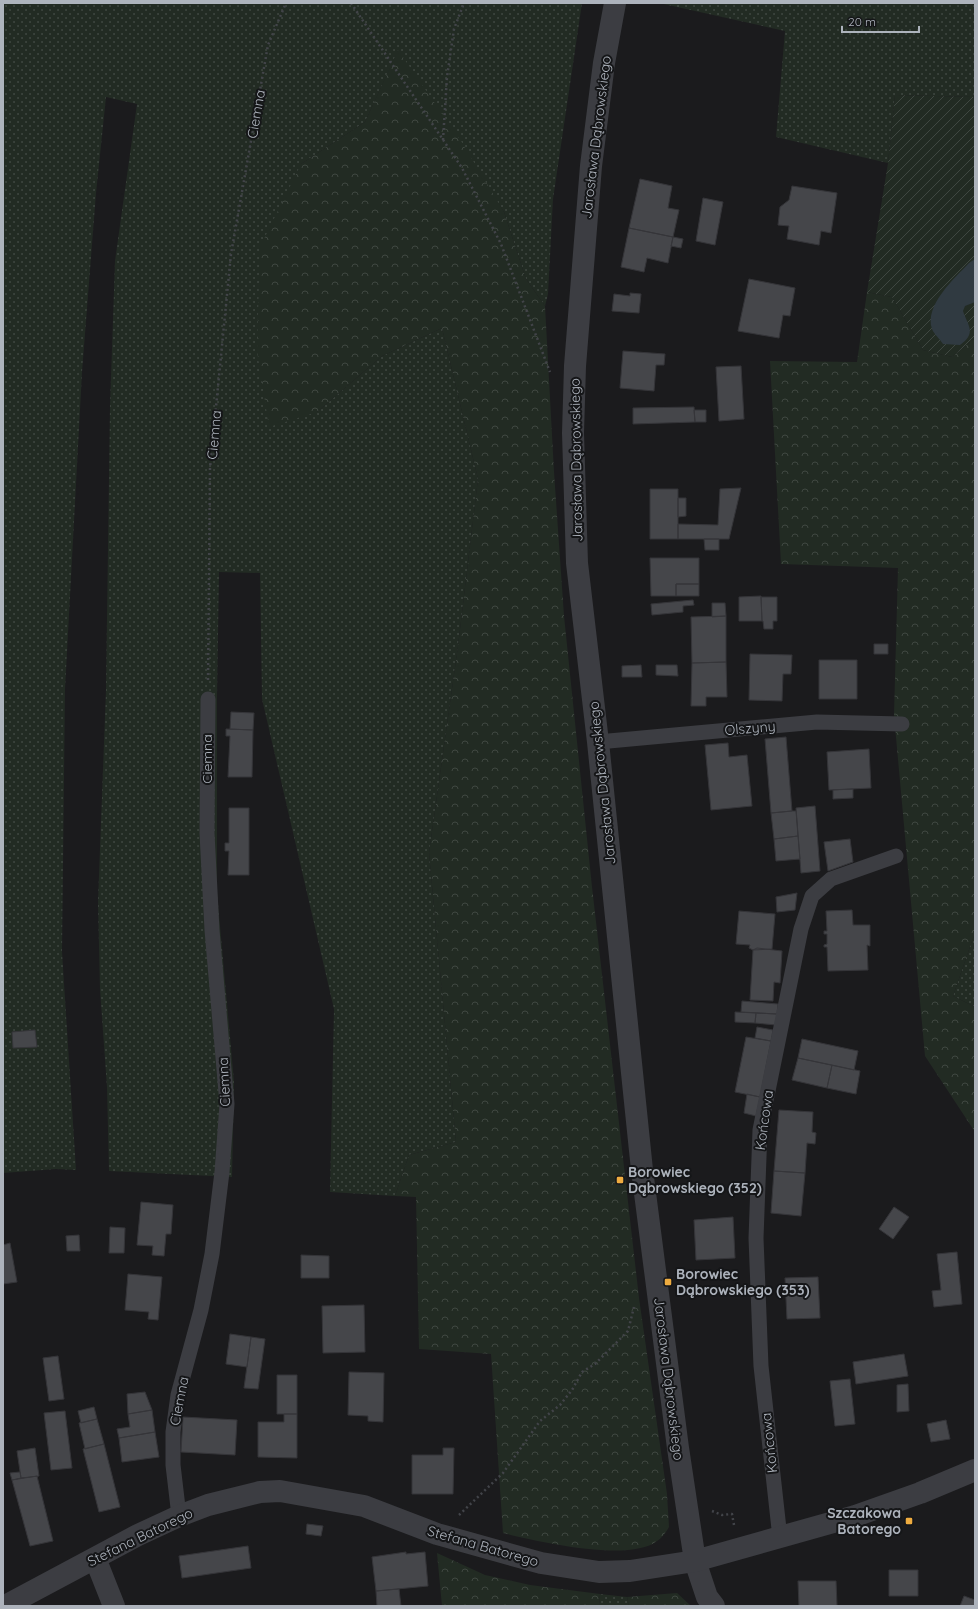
<svg xmlns="http://www.w3.org/2000/svg" width="978" height="1609" font-family="Quicksand,sans-serif">
  <style>
    .grass { fill: url(#grass-dots) }
    .forest { fill: url(#forest-crowns) }
    .garden { fill: url(#garden-furrows) }
    .water { fill: #303a41 }
    .building { fill: #45464a; stroke: #353539 }
    .lines { fill: none; stroke-linecap: round; stroke-linejoin: round }
    .path { stroke: #424449; stroke-width: 2.5; stroke-dasharray: 2 3; stroke-linecap: butt }
    .service { stroke: #3c3d42; stroke-width: 15 }
    .minor { stroke: #3c3d42; stroke-width: 22 }
    .tertiary { stroke: #3c3d42; stroke-width: 22 }
    .poi-dot { fill: #efac40; stroke: #151618; stroke-width: 1.5 }
    .labels { text-anchor: middle; stroke-width: 4; stroke-linejoin: round; paint-order: stroke }
    .street-label { font-size: 14px; fill: #adb3bc; stroke: #151618 }
    .poi-label { font-size: 14px; font-weight: bold; fill: #adb3bc; stroke: #151618; text-anchor: start }
  </style>
  <defs>
    <pattern id="grass-dots" width="8" height="8" patternUnits="userSpaceOnUse"><rect width="8" height="8" fill="#222b23"/><path d="M2 2h.1M6 6h.1" fill="none" stroke="#3f4741" stroke-width="1.8" stroke-linecap="round"/></pattern>
    <pattern id="forest-crowns" width="20" height="18" patternUnits="userSpaceOnUse"><rect width="20" height="18" fill="#222b23"/><path d="M2 6a3 3 0 1 1 6 0M12 15a3 3 0 1 1 6 0" fill="none" stroke="#3f4741"/></pattern>
    <pattern id="garden-furrows" width="10" height="10" patternUnits="userSpaceOnUse"><rect width="10" height="10" fill="#222b23"/><path d="M-1 1l2-2M0 10L10 0M9 11l2-2" fill="none" stroke="#3f4741"/></pattern>
  </defs>
  <rect width="100%" height="100%" fill="#1b1b1d"/>
  <path class="grass" d="M3,3h579l-29,196 -5,95 -3,12 -19,-27 -22,-67 -106,-161 -33,71 -64,42 16,248 65,-56 60,-28 36,151 -20,167 -29,207 27,289 -47,13 -14,41 -65,-4 4,-183 -72,-310 -2,-126 -41,-1 -2,125v196l17,189 -2,95 -123,-6 -2,-84 -7,-98 -2,-87 8,-212 4,-283 5,-146 22,-157 -31,-7 -10,96 -14,179 -17,317 -3,263 14,218 -20,-1 -53,4z
    M659,3h316v100l-2,-6 -78,-2 -7,68 -112,-26 9,-106z
    M975,937v70l-22,-11 20,-58z
    M600,1594l27,3 2,9h-30z"/>
  <path class="forest" d="M398,50l63,91 43,71 22,67 19,27 9,166 10,144 28,271 47,411 28,196 2,33c-3,5 -7,11 -12,14 -28,22 -121,0 -154,-8l-12,-179 -72,-5 -3,-152 -21,-1 14,-41 47,-13 -27,-289 29,-207 20,-167 -36,-151 -60,28 -65,56 -48,15 -12,-76 3,-104 41,-83 64,-42z
    M867,292l25,5 31,53 29,7 23,-19v599l-2,1 -20,58 22,11v125l-50,-76 -31,-341 4,-147 -117,-4 -11,-203 87,1z
    M437,1553l48,22 45,10 70,9 -1,12h-157z
    M677,1593l14,13h-62l-2,-9z"/>
  <path class="garden" d="M895,95l78,2 2,6v235l-23,19 -29,-7 -31,-53 -25,-5 21,-129z"/>
  <path class="water" d="M975,259v43l-10,4 -2,5c5,15 14,22 -3,34l-17,-1c-3,-5 -9,-10 -11,-15 -8,-24 23,-51 37,-66z"/>
  <path class="building" d="M640,179l32,7 -4,22 11,2 -6,27 -44,-9z
    M792,186l45,7 -6,40 -10,-2 -2,14 -32,-6 2,-13 -11,-1 2,-18 9,-7z
    M703,198l20,4 -8,43 -19,-4z
    M629,228l44,9 -5,26 -21,-5 -3,14 -23,-5z
    M673,237l10,2 -2,9 -10,-2z
    M749,279l46,9 -5,28 -7,-1 -4,23 -41,-7z
    M630,293l11,1 -2,19 -27,-2 2,-17 16,2z
    M623,351l42,3 -1,11h-8l-2,26 -34,-3z
    M741,366l3,53 -25,2 -3,-54z
    M694,407l1,15 -62,2v-16z
    M694,410h12v12h-11z
    M741,488l-12,51h-51v-15l40,1 2,-36z
    M650,489h28v50h-28z
    M678,498h8v18l-8,1z
    M704,539h15v11h-14z
    M650,558h49v26h-23v12h-25z
    M676,584h23v12h-23z
    M761,596l1,25h-23v-24z
    M761,597h16v24h-4v8h-9l-1,-8h-1z
    M693,600l1,5 -11,1v6l-31,3 -1,-11z
    M712,603h13l1,13 -14,1z
    M726,616v46l-34,1 -1,-46z
    M874,644h14v10h-14z
    M750,654l42,1 -1,19h-8l-1,27 -33,-1z
    M819,660h38v39h-38z
    M726,662l1,35h-21v9h-15l1,-43z
    M641,665l1,12h-20v-11z
    M656,665h21l1,11 -22,-1z
    M231,712l23,1 -1,17 -23,-1z
    M226,729l27,1 -1,47h-24l2,-41h-4z
    M786,737l6,74 -21,2 -6,-74z
    M728,743l1,14 18,-2 5,51 -41,4 -6,-65z
    M869,749l2,39 -42,2 -2,-38z
    M853,789v9l-20,1v-9z
    M815,806l5,65 -19,2 -5,-65z
    M229,808h20v67h-21l1,-24h-4v-8h4z
    M792,811h4l2,25 -24,3 -3,-26z
    M798,836l2,23 -24,2 -2,-22z
    M850,839l3,23 -25,9 -4,-29z
    M797,893l-2,17 -18,2 -1,-15z
    M852,910l1,15h17v21l-3,-1 1,25 -40,1 -1,-24h-3v-2l3,-1v-10h-3v-3h3l-1,-20z
    M739,911l36,3 -3,35 -19,1 -4,-2 1,-3 -14,-1z
    M757,948l25,3 -2,32 -6,-1 -1,19 -23,-1 3,-50z
    M742,1001l36,3 -1,10 -36,-2z
    M735,1012l21,1 -1,10 -20,-1z
    M756,1013l21,1 -1,11 -21,-2z
    M757,1027l16,3 -2,11 -16,-3z
    M35,1030l2,17 -24,1 -1,-16z
    M746,1037l25,4 -11,56 -25,-5z
    M802,1039l56,12 -4,19 -56,-12z
    M798,1058l34,7 -5,23 -35,-8z
    M832,1065l28,6 -4,23 -29,-6z
    M747,1094l13,3 -4,19 -12,-3z
    M779,1110l34,2 -1,20 4,1 -1,11 -8,-1 -2,30 -31,-2z
    M774,1171l31,2 -4,43 -30,-3z
    M141,1202l32,3 -2,29h-5l-2,22 -12,-1 1,-9 -16,-1z
    M894,1207l15,10 -16,22 -14,-10z
    M733,1217l2,41 -39,2 -2,-40z
    M110,1227l15,1 -1,25h-15z
    M79,1235l1,16h-13l-1,-15z
    M10,1243l7,39 -14,2v-39z
    M957,1252l5,52 -28,3 -2,-16 9,-1 -4,-36z
    M301,1255l28,1v22h-28z
    M128,1274l34,3 -4,43 -10,-1 1,-7 -24,-2z
    M818,1277l2,41 -33,1 -2,-41z
    M364,1305l1,47 -42,1 -1,-47z
    M230,1334l21,3 -4,30 -21,-3z
    M251,1337l14,2 -7,50 -14,-1z
    M904,1354l4,22 -52,8 -3,-22z
    M58,1356l6,43 -15,2 -6,-43z
    M349,1372l35,1 -1,49 -15,-1v-5l-20,-1z
    M277,1375h20v39h-20z
    M850,1379l5,45 -20,2 -5,-45z
    M908,1384l1,27 -12,1v-27z
    M145,1392l7,18 -24,4 -1,-20z
    M94,1407l3,12 -16,4 -3,-12z
    M152,1410l3,22 -36,6 -2,-9 13,-2 -2,-13z
    M65,1411l7,57 -21,2 -7,-57z
    M284,1414h13v44l-39,-1v-35h26z
    M183,1417l54,3 -2,35 -54,-3z
    M97,1419l7,25 -19,5 -6,-26z
    M946,1420l4,19 -19,3 -4,-18z
    M155,1432l4,25 -37,5 -3,-24z
    M104,1444l16,63 -21,5 -16,-63z
    M35,1448l4,28 -18,2 -4,-27z
    M443,1448h11l-1,46h-41v-39h31z
    M20,1472l1,6 -9,2 -2,-7z
    M37,1476l16,65 -23,5 -18,-66z
    M307,1524l16,2 -2,10 -15,-2z
    M248,1546l3,22 -69,10 -3,-22z
    M406,1552v2l19,-2 3,34 -52,5 -4,-34z
    M889,1570h29v26h-29z
    M798,1581h38l1,25h-38z
    M399,1589l2,17h-24l-1,-15z
    M964,1596l11,4v6h-15z"/>
  <g class="lines">
    <path class="path" d="M351,3l111,165 39,76 49,128
      M443,140l4,-63 7,-48 10,-26
      M208,680l2,-212 21,-214 37,-209 18,-42
      M712,1511l10,4 10,-1 2,11
      M459,1515l44,-42 37,-52 20,-16 12,-15 10,-18 13,-8 33,-33 6,-24"/>
    <path class="service" d="M598,742l219,-20 85,2
      M179,1516l-6,-51v-33l5,-37 23,-85 11,-56 10,-82 5,-68 -15,-174 -5,-97 1,-134
      M780,1538l-19,-172 -5,-128 4,-108 41,-201 11,-33 19,-17 65,-23"/>
    <path class="minor" d="M695,1561l12,36 7,9"/>
    <path class="tertiary" d="M615,3l-11,60 -13,103 -16,200 -2,67 4,130 21,179 44,428 36,278 17,113
      M95,1558l19,48
      M5,1606l133,-71 41,-19 29,-11 52,-13 20,-1 84,15 73,28 104,29 58,9 31,-1 65,-10 160,-45 65,-23 55,-23"/>
  </g>
  <g class="poi-dot">
    <rect x="616" y="1176" width="8" height="8" rx="2"/>
    <rect x="664" y="1278" width="8" height="8" rx="2"/>
    <rect x="905" y="1517" width="8" height="8" rx="2"/>
  </g>
  <g class="labels">
    <g class="street-label">
      <text transform="translate(256 114) rotate(-80)" y="5">Ciemna</text>
      <text transform="translate(596 137) rotate(-83)" y="5">Jarosława Dąbrowskiego</text>
      <text transform="translate(214 435) rotate(-85)" y="5">Ciemna</text>
      <text transform="translate(576 460) rotate(-91)" y="5">Jarosława Dąbrowskiego</text>
      <text transform="translate(750 728) rotate(-5)" y="5">Olszyny</text>
      <text transform="translate(207 759) rotate(-90)" y="5">Ciemna</text>
      <text transform="translate(602 783) rotate(-96)" y="5">Jarosława Dąbrowskiego</text>
      <text transform="translate(224 1082) rotate(-93)" y="5">Ciemna</text>
      <text transform="translate(764 1120) rotate(-82)" y="5">Końcowa</text>
      <text transform="translate(669 1379) rotate(83)" y="5">Jarosława Dąbrowskiego</text>
      <text transform="translate(179 1401) rotate(-79)" y="5">Ciemna</text>
      <text transform="translate(769 1443) rotate(-96)" y="5">Końcowa</text>
      <text transform="translate(140 1537) rotate(-26)" y="5">Stefana Batorego</text>
      <text transform="translate(483 1546) rotate(16)" y="5">Stefana Batorego</text>
    </g>
    <g class="poi-label">
      <text x="628" y="1177">Borowiec<tspan x="628" dy="16">Dąbrowskiego (352)</tspan></text>
      <text x="676" y="1279">Borowiec<tspan x="676" dy="16">Dąbrowskiego (353)</tspan></text>
      <text x="901" y="1518" text-anchor="end">Szczakowa<tspan x="901" dy="16">Batorego</tspan></text>
    </g>
  </g>
  <rect width="978" height="1609" fill="none" stroke="#adb3bc" stroke-width="8"/>
  <path d="M842 26v6h77v-6" fill="none" stroke="#adb3bc" stroke-width="2"/>
  <text x="848" y="26" font-size="12" fill="#adb3bc" stroke="#151618" stroke-width="3" paint-order="stroke">20 m</text>
</svg>
